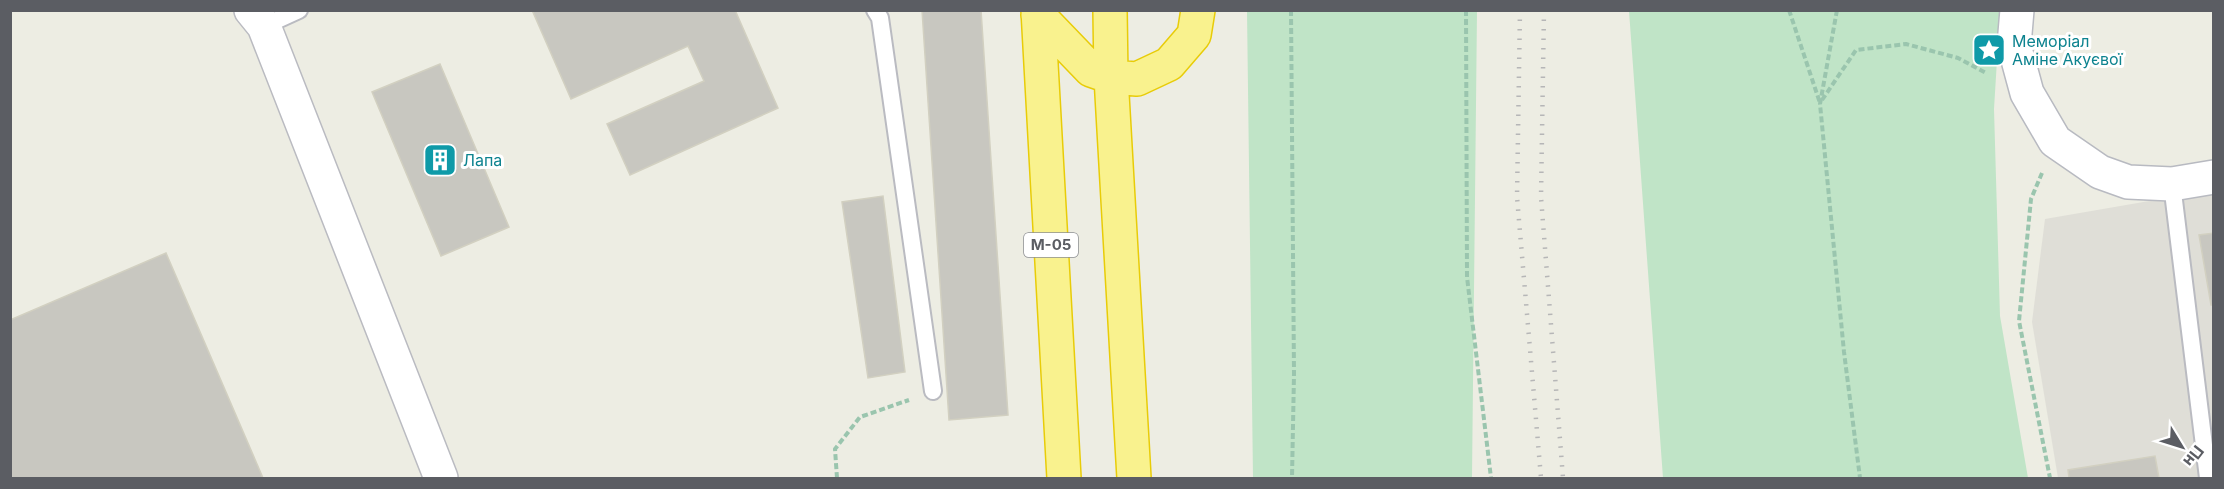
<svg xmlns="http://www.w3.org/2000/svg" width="2224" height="489" font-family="Inter,sans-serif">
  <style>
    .industrial { fill: #dfded7 }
    .green { fill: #c0e4c7 }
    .building { fill: #c8c7c0; stroke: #d2d0c1; stroke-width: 1.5 }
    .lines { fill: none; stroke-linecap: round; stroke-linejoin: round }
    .lane-casing { stroke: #babbc1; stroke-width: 20 }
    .street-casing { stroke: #babbc1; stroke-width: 36 }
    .secondary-casing { stroke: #b8bac1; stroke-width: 36 }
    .highway-casing { stroke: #e8cc08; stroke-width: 36 }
    .path { stroke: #9ac5ae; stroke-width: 4; stroke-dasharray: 6 3; stroke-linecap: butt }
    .lane { stroke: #fff; stroke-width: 16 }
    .street { stroke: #fff; stroke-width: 33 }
    .secondary { stroke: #fff; stroke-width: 33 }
    .highway { stroke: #f9f28e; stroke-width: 33 }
    .rail { stroke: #b6b6b7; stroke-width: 4.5; stroke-dasharray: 1.5 8; stroke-linecap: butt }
    .labels { text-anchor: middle; stroke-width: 6; stroke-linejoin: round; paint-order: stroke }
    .shield { fill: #fff; stroke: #8c8e92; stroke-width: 1.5 }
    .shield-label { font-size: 15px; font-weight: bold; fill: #5b5d63 }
    .culture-label { font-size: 16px; fill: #0d838f; stroke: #fff; text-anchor: start }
  </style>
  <rect width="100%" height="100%" fill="#edede3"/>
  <path class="industrial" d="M2213,190v288h-155l-26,-156 13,-103z"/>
  <path class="green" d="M1247,11h230l-5,467h-219z
    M1629,11h371l-6,98 6,207 28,162h-365z"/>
  <path class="building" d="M532,10h203l43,98 -148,67 -23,-51 97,-43 -16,-35 -117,53z
    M922,10h59l27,405 -59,5z
    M440,64l69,163 -68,29 -69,-164z
    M883,196l22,176 -37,6 -26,-176z
    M2214,233v72h-3l-12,-70z
    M166,253l97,225h-253v-158z
    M2155,456l4,22h-90l-1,-8z"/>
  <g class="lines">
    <defs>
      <path id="lane" d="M875,10l5,8 53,373
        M264,26l35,-16
        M2172,184l36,294"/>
      <path id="street" d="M251,10l13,16 177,452"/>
      <path id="secondary" d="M2017,10l-3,35 13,48 28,48 45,31 28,10 44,2 42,-7"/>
      <path id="highway" d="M1038,10l26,468
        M1110,10l1,67 23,401
        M1038,15l53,55 20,7 26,2 32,-15 25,-29 4,-25"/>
    </defs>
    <use href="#lane" class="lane-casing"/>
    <use href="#street" class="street-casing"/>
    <use href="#secondary" class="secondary-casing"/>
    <use href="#highway" class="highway-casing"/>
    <path class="path" d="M1291,10l3,364 -2,104
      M1466,10l1,267 24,201
      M1789,10l31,93
      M1837,10l-17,94 24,248 16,126
      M1822,100l34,-50 50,-6 52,14 28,15
      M2042,173l-11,26 -12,122 31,157
      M837,478l-2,-29 25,-32 49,-17"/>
    <use href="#lane" class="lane"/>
    <use href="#street" class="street"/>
    <use href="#secondary" class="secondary"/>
    <use href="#highway" class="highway"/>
    <path class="rail" d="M1520,10l-3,187 24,281
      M1544,10l-3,187 22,281"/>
  </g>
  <defs>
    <symbol id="sight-square" viewBox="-11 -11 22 22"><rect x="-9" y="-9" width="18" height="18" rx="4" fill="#0f9aa8" stroke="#fff"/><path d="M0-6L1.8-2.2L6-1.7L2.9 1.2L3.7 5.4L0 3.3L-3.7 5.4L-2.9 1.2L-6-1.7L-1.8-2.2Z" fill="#fff"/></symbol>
    <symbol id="building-square" viewBox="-11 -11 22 22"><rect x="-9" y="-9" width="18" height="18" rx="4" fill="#0f9aa8" stroke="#fff"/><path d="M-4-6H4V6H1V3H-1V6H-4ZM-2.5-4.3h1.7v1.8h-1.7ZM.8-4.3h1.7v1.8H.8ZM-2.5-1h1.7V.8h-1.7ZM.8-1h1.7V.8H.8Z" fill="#fff"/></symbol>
  </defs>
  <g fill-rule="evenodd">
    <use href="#sight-square" x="1970" y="31" width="38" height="38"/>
    <use href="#building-square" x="421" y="141" width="38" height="38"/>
  </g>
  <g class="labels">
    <rect class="shield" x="1024" y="233" width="54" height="24" rx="4.5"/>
    <g class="shield-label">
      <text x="1051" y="250">М-05</text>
    </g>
    <g class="culture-label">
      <text x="2012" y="47">Меморіал<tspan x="2012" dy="18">Аміне Акуєвої</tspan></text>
      <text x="463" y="166">Лапа</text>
    </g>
  </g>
  <rect width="2224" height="489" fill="none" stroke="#5b5d63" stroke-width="24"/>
  <g transform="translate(2182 447) rotate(128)" stroke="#ffffff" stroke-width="4.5" paint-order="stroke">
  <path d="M0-4.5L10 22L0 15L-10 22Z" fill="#5b5d63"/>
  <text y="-9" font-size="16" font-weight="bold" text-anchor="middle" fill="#5b5d63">Пн</text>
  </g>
</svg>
